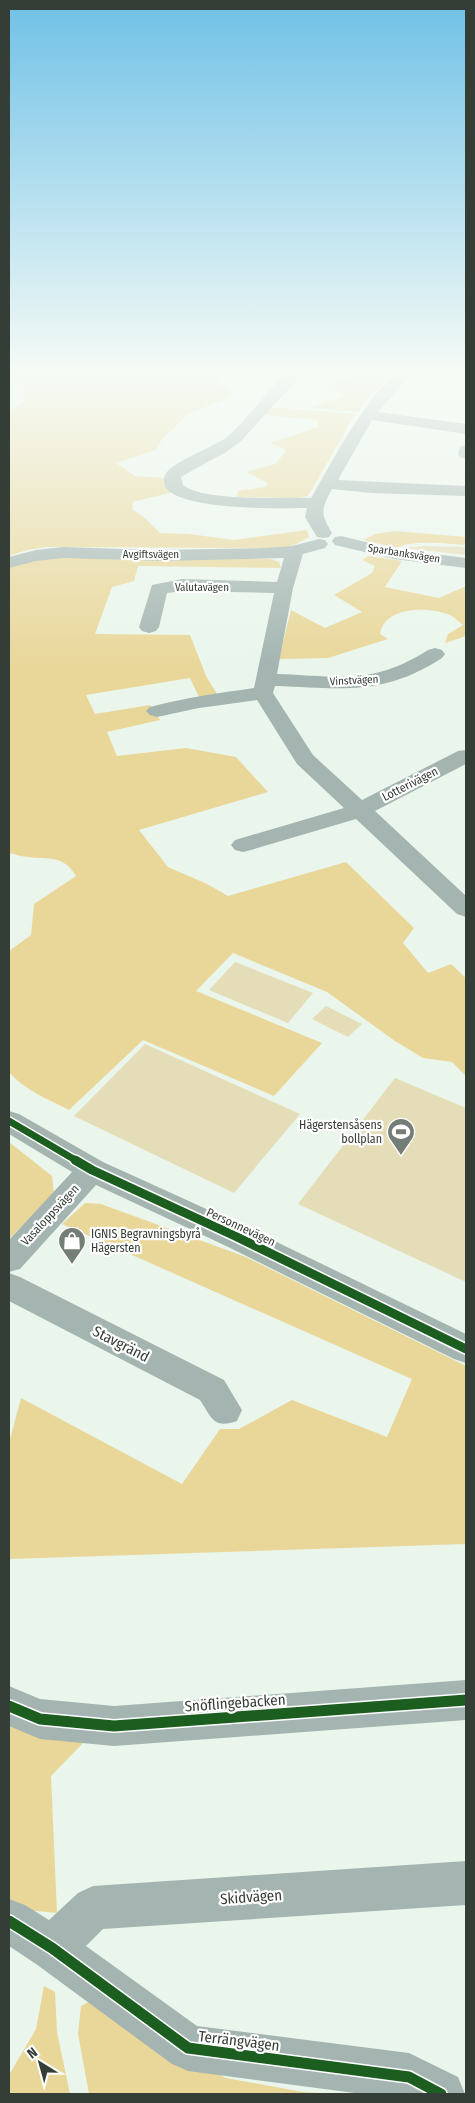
<svg xmlns="http://www.w3.org/2000/svg" width="475" height="2103" font-family="'Fira Sans Condensed',sans-serif">
  <style>
    .green { fill: #e5dcb8 }
    .forest { fill: #e9d79a }
    .lines { fill: none; stroke-linecap: round; stroke-linejoin: round }
    .minor { fill: #a4b5b1; fill-rule: evenodd }
    .cycleway-far2-casing { stroke: #fff; stroke-width: 10 }
    .cycleway-far1-casing { stroke: #fff; stroke-width: 12 }
    .cycleway-casing { stroke: #fff; stroke-width: 14 }
    .cycleway-far2 { stroke: #1b5e20; stroke-width: 7 }
    .cycleway-far1 { stroke: #1b5e20; stroke-width: 9 }
    .cycleway { stroke: #1b5e20; stroke-width: 11 }
    .labels { text-anchor: middle; stroke-width: 4.5; stroke-linejoin: round; paint-order: stroke }
    .far-street-label { font-size: 11px; fill: #353e36; stroke: #fff }
    .street-label { font-size: 12px; fill: #353e36; stroke: #fff }
    .poi-label { font-size: 12px; fill: #353e36; stroke: #fff; text-anchor: end }
    .near-street-label { font-size: 15px; fill: #353e36; stroke: #fff }
  </style>
  <rect width="100%" height="100%" fill="#eaf6ec"/>
  <path class="green" d="M423,546l43,1v8l-62,-7z
    M235,962l78,31 -25,30 -79,-33z
    M326,1006l36,18 -14,13 -36,-18z
    M145,1044l155,70 -66,79 -160,-77z
    M395,1078l71,30v174l-168,-78z"/>
  <path class="forest" d="M17,370h221l-20,10 3,5 9,5 1,5 -7,5 -39,15c-8,14 -24,20 -29,35l-40,13 19,13 29,2 -1,5 10,9 -40,10 -1,7 13,9 15,15 29,1 45,6 73,-10 2,7 -13,7 -13,4 -236,-1 -20,3 -18,6v-146c19,-7 14,-9 14,-27l-9,-6 -1,-4z
    M342,370h54l-30,30 -8,12 -48,-4 36,-12 -16,-11 25,-10z
    M271,407l84,7 -47,82 -12,2 -59,-1 1,-6 27,-4 3,-4 -22,-11 29,-8 12,-14 -17,-7 48,-16 -1,-7 -52,-5z
    M395,531l71,6v8c-18,-1 -53,-6 -69,3l-34,-8 12,-6z
    M53,556l218,3 8,3 2,6 -143,-2 -4,15 -22,6 -17,47 95,1 16,41 11,18 -18,3 -9,-19 -104,17 9,19 55,-9 10,15 -53,12 10,24 69,-8 50,9 32,35 -129,38 29,37 39,17 21,12 118,-34 68,66 -11,15 25,30 23,-9 15,14v98l-14,-14 -29,-4 -28,-17 -68,-49 -94,-39 -37,38 126,52 -48,53 -131,-56 -74,70c-21,-11 -45,-20 -60,-38v-121l22,-16 3,-31 42,-28c-13,-22 -28,-16 -47,-19 -7,0 -14,-3 -20,-4v-286l18,-6z
    M368,556l34,5 -17,26 54,11 27,-12v50l-21,7 3,-9 15,-9c-4,-3 -9,-8 -13,-10 -21,-9 -66,-9 -70,19l8,5 -60,19 -49,1 12,-49 34,18 37,-16 -28,-17 38,-22 3,-7 -13,-6z
    M9,1142l43,34 2,18 -45,45z
    M85,1203l16,1 145,53 220,109v178l-457,15v-116l12,-45 161,86 38,-55h19l53,-29 95,37 25,-58 -350,-155z
    M9,1725l30,10 48,4 -36,37 6,137 -30,-3 -18,-11z
    M44,1986l11,6 2,40 13,62h-61v-19l27,-46z
    M90,2001l66,45 70,32 77,14 38,2h-252l-11,-60 3,-28z"/>
  <g class="lines">
    <path class="minor" d="M290,370h16l-65,71 -15,11 -40,22 -5,3 2,8c21,17 99,12 128,13 27,-46 49,-92 88,-128h16l-37,42 88,12v10l-94,-14 -34,60 128,6v10l-95,-3 -39,-4c-11,21 -12,24 0,44l-3,4 -6,1 -6,-1 -12,-20 2,-9c-18,0 -158,5 -142,-33 6,-13 49,-28 62,-38 23,-20 40,-47 63,-67z
      M466,445v14l-6,-2 -2,-3 2,-7z
      M341,536l53,13 72,9v10l-72,-9 -59,-14 -3,-4 3,-4z
      M319,539l6,1 3,4 -3,4 -22,6 -10,34 -16,86c63,2 94,12 151,-24l7,-2 7,2 3,4 -3,4c-60,39 -101,30 -167,28l-2,7 40,62 49,45 96,-49 8,-1v14l-91,47 91,85v21l-9,-3 -101,-95 -105,31 -8,2 -8,-2 -4,-5 4,-5 109,-32 -47,-44 -40,-64 -58,8 -42,9 -7,-2 -4,-4 4,-4c34,-9 69,-14 104,-19l20,-95 -92,-2 -15,2 -8,34 -3,4 -7,2 -7,-2 -3,-4 13,-42 30,-6 95,3 7,-24 -120,3 -101,-3 -27,3 -27,7v-11l27,-7 27,-3 89,3 113,-2 27,-2z
      M9,1111l10,3 84,48 143,65 220,107v29l-12,-4 -230,-114 -128,-60 -76,84 -11,3v-32l63,-68 -63,-38z
      M9,1273l11,4 204,103 18,30 -5,11c-24,8 -25,-3 -37,-21l-191,-99z
      M466,1680v40l-352,26 -74,-7 -31,-13v-40l31,13 74,7z
      M466,1861v44l-363,24 -17,17 111,80 212,27 49,24 7,17h-103l-174,-23 -16,-7 -136,-100 -27,-18v-47l16,6 24,15 29,-27 15,-7z"/>
    <defs>
      <path id="cycleway-far2" d="M9,1121l68,40"/>
      <path id="cycleway-far1" d="M75,1160l17,10 143,66 231,113"/>
      <path id="cycleway" d="M9,1706l31,13 74,7 352,-26
        M9,1921l43,27 136,100 221,29 32,17"/>
    </defs>
    <use href="#cycleway-far2" class="cycleway-far2-casing"/>
    <use href="#cycleway-far1" class="cycleway-far1-casing"/>
    <use href="#cycleway" class="cycleway-casing"/>
    <use href="#cycleway-far2" class="cycleway-far2"/>
    <use href="#cycleway-far1" class="cycleway-far1"/>
    <use href="#cycleway" class="cycleway"/>
  </g>
  <linearGradient id="sky" x2="0" y2="1"><stop stop-color="#6fc1e7"/><stop offset="0.56" stop-color="#f6fbf6"/><stop offset="1" stop-color="#f6fbf6" stop-opacity="0"/></linearGradient>
  <rect width="475" height="665" fill="url(#sky)"/>
  <defs>
    <symbol id="stadium-pin" viewBox="-11 -11 22 30"><path d="M0 17L-7.5 6A9.5 9.5 0 1 1 7.5 6Z" fill="#747e76" stroke="#fff"/><path d="M0-5a6.5 5 0 1 0 0 10a6.5 5 0 1 0 0-10ZM-3.5-1.8h7v3.6h-7Z" fill="#fff"/></symbol>
    <symbol id="shop-pin" viewBox="-11 -11 22 30"><path d="M0 17L-7.5 6A9.5 9.5 0 1 1 7.5 6Z" fill="#747e76" stroke="#fff"/><path d="M-5-2.5h2.3a2.7 3.5 0 0 1 5.4 0H5L5.5 6h-11ZM-1.5-2.5h3a1.5 2.3 0 0 0-3 0Z" fill="#fff"/></symbol>
  </defs>
  <g fill-rule="evenodd">
    <use href="#stadium-pin" x="385" y="1116" width="32" height="43"/>
    <use href="#shop-pin" x="56" y="1225" width="32" height="43"/>
  </g>
  <g class="labels">
    <g class="far-street-label">
      <text transform="translate(404 553) rotate(9)" y="4">Sparbanksvägen</text>
      <text x="151" y="558">Avgiftsvägen</text>
      <text x="202" y="591">Valutavägen</text>
      <text transform="translate(354 680) rotate(-3)" y="4">Vinstvägen</text>
    </g>
    <g class="street-label">
      <text transform="translate(410 784) rotate(-27)" y="4">Lotterivägen</text>
      <text transform="translate(50 1215) rotate(-47)" y="4">Vasaloppsvägen</text>
      <text transform="translate(241 1227) rotate(25)" y="4">Personnevägen</text>
    </g>
    <g class="poi-label">
      <text x="382" y="1129">Hägerstensåsens<tspan x="382" dy="14">bollplan</tspan></text>
      <text x="91" y="1238" text-anchor="start">IGNIS Begravningsbyrå<tspan x="91" dy="14">Hägersten</tspan></text>
    </g>
    <g class="near-street-label">
      <text transform="translate(121 1344) rotate(27)" y="5">Stavgränd</text>
      <text transform="translate(235 1703) rotate(-4)" y="5">Snöflingebacken</text>
      <text transform="translate(251 1897) rotate(-4)" y="5">Skidvägen</text>
      <text transform="translate(239 2041) rotate(7)" y="5">Terrängvägen</text>
    </g>
  </g>
  <rect width="475" height="2103" fill="none" stroke="#353e36" stroke-width="20"/>
  <g transform="translate(40 2063) rotate(323)" stroke="#ffffff" stroke-width="4" paint-order="stroke">
  <path d="M0-4L9 19L0 12L-9 19Z" fill="#353e36"/>
  <text y="-8" font-size="14" font-weight="bold" text-anchor="middle" fill="#353e36">N</text>
  </g>
</svg>
